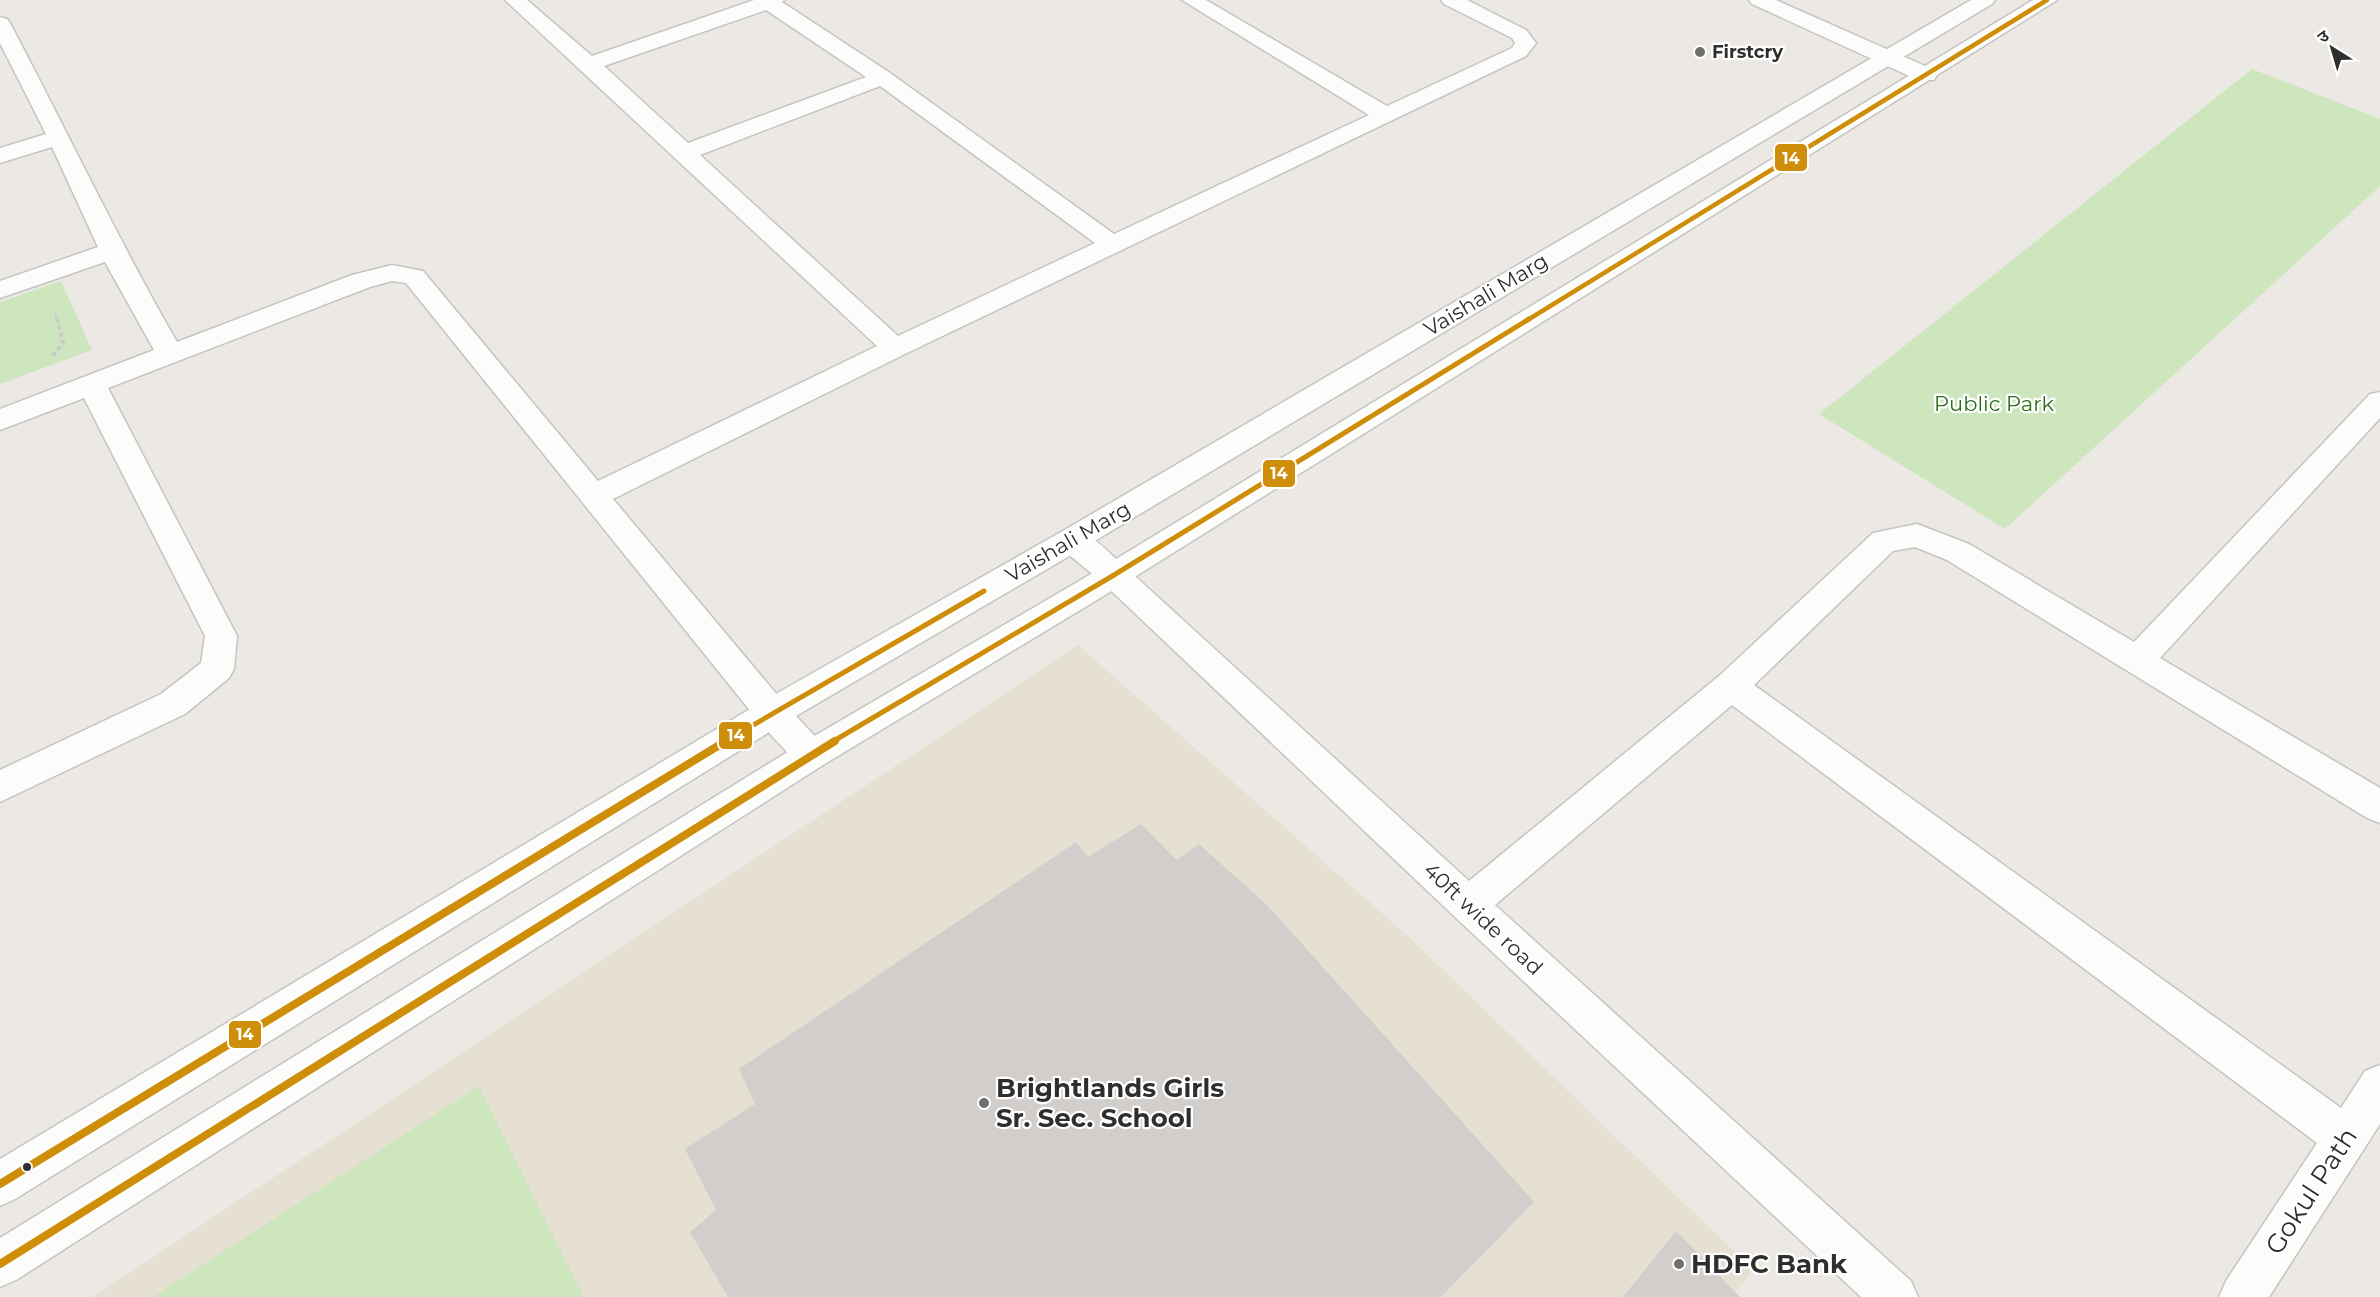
<svg xmlns="http://www.w3.org/2000/svg" width="2380" height="1297" font-family="Montserrat,'Noto Sans Devanagari',sans-serif">
  <style>
    .education { fill: #e6e0d3 }
    .green { fill: #cee6be }
    .building { fill: #d1cecb }
    .lines { fill: none; stroke-linecap: round; stroke-linejoin: round }
    .minor-casing { stroke: #c5c4c5; stroke-width: 3 }
    .tertiary-casing { stroke: #c5c4c5; stroke-width: 3 }
    .path-far1 { stroke: #c9c9c8; stroke-width: 2; stroke-dasharray: 3 2; stroke-linecap: butt }
    .path { stroke: #c9c9c8; stroke-width: 4; stroke-dasharray: 4.5 3; stroke-linecap: butt }
    .minor { fill: #fcfcfb; fill-rule: evenodd }
    .tertiary { fill: #fcfcfb; fill-rule: evenodd }
    .bus-1-far2-casing { stroke: #fff; stroke-width: 8 }
    .bus-1-far1-casing { stroke: #fff; stroke-width: 10 }
    .bus-1-casing { stroke: #fff; stroke-width: 12 }
    .bus-1-far2 { stroke: #cf8e09; stroke-width: 4.5 }
    .bus-1-far1 { stroke: #cf8e09; stroke-width: 5 }
    .bus-1 { stroke: #cf8e09; stroke-width: 8 }
    .poi-dot { fill: #706f6e; stroke: #fff; stroke-width: 2 }
    .bus-dot { fill: #2e2e2e; stroke: #fff; stroke-width: 2 }
    .labels { text-anchor: middle; stroke-width: 4.5; stroke-linejoin: round; paint-order: stroke }
    .far-poi-label { font-size: 18px; font-weight: bold; fill: #2e2e2e; stroke: #fff; text-anchor: start }
    .street-label { font-size: 21px; fill: #2e2e2e; stroke: #fff }
    .park-label { font-size: 21px; fill: #2c6e1b; stroke: #fff }
    .near-poi-label { font-size: 26px; font-weight: bold; fill: #2e2e2e; stroke: #fff; text-anchor: start }
    .near-street-label { font-size: 26px; fill: #2e2e2e; stroke: #fff }
    .line-badge { stroke: #fff; stroke-width: 2 }
    .badge-label { font-size: 16px; text-anchor: middle; font-weight: bold; fill: #fff }
  </style>
  <rect width="100%" height="100%" fill="#ece8e4"/>
  <path class="education" d="M1078,645l331,292 344,333 -22,27h-1638z"/>
  <path class="green" d="M2252,69l128,50v67l-375,343 -186,-115z
    M61,281l31,69 -92,34v-82z
    M479,1086l105,211h-431z"/>
  <path class="building" d="M1141,824l35,36 23,-16 68,61 267,297 -93,95h-713l-38,-65 26,-22 -31,-61 70,-45 -16,-35 337,-227 12,15z
    M1676,1231l64,66h-117z"/>
  <g class="lines">
    <defs>
      <path id="minor" d="M505,0h22l65,56 162,-56h30l-2,2 108,71 224,161 255,-119 -187,-115h24l181,106 125,-58 3,-5 -3,-5 -68,-34 -3,-4h26l59,30 10,13 -10,13 -621,298 -292,145 171,204 39,42 6,10 -6,10 -12,5 -12,-5 -39,-42 -354,-440 -14,-2 -22,6 -262,101 129,248 -3,33 -5,9 -44,36 -185,88v-32l161,-76 40,-31 4,-27 -121,-238 -84,32v-21l154,-59 -49,-88 -105,36v-17l98,-34 -46,-100 -52,16v-15l46,-14 -46,-91v-26l7,2 3,4c56,106 107,215 167,319l175,-67 40,-10 31,6 175,210 279,-135zM766,10l100,67 -178,66 -84,-77zM880,86l215,157 -197,93 -198,-181z
        M1749,0h27l158,70 3,5 -3,5h-16l-166,-76z
        M2380,392v26l-220,240 220,130v35l-13,-5 -420,-258 -32,-13 -22,4 -139,134 587,423 24,-37 15,-6v59l-111,173h-50l7,-16 91,-138 -585,-438 -237,200 416,376 7,16h-57l-406,-380 -352,-334 -42,-35 -4,-8 4,-8c25,-8 46,20 64,35l344,314 250,-205 154,-143 44,-9 52,20 165,98 236,-248z"/>
      <path id="tertiary" d="M1971,0h24l-3,4 -909,544 -299,175 -769,476 -15,7v-47l760,-456 301,-171z
        M2033,0h24l-932,583 -302,182 -807,515 -16,7v-49l799,-493 304,-178z"/>
    </defs>
    <use href="#minor" class="minor-casing"/>
    <use href="#tertiary" class="tertiary-casing"/>
    <path class="path-far1" d="M55,311l2,10"/>
    <path class="path" d="M53,356l10,-13 -6,-24"/>
    <use href="#minor" class="minor"/>
    <use href="#tertiary" class="tertiary"/>
    <defs>
      <path id="bus-1-far2" d="M1526,321l521,-321"/>
      <path id="bus-1-far1" d="M724,742l260,-151
        M832,742l282,-167 415,-256"/>
      <path id="bus-1" d="M0,1184l726,-443
        M0,1264l835,-523"/>
    </defs>
    <use href="#bus-1-far2" class="bus-1-far2-casing"/>
    <use href="#bus-1-far1" class="bus-1-far1-casing"/>
    <use href="#bus-1" class="bus-1-casing"/>
    <use href="#bus-1-far2" class="bus-1-far2"/>
    <use href="#bus-1-far1" class="bus-1-far1"/>
    <use href="#bus-1" class="bus-1"/>
  </g>
  <g class="poi-dot">
    <circle cx="1700" cy="52" r="6"/>
    <circle cx="984" cy="1103" r="6"/>
    <circle cx="1679" cy="1264" r="6"/>
  </g>
  <circle class="bus-dot" cx="27" cy="1167" r="5"/>
  <g class="labels">
    <g class="far-poi-label">
      <text x="1712" y="58">Firstcry</text>
    </g>
    <g class="street-label">
      <text transform="translate(1486 295) rotate(-31)" y="7">Vaishali Marg</text>
      <text transform="translate(1068 542) rotate(-30)" y="7">Vaishali Marg</text>
      <text transform="translate(1483 919) rotate(43)" y="7">40ft wide road</text>
    </g>
    <g class="park-label">
      <text x="1994" y="411">Public Park</text>
    </g>
    <g class="near-poi-label">
      <text x="996" y="1097">Brightlands Girls<tspan x="996" dy="30">Sr. Sec. School</tspan></text>
      <text x="1691" y="1273">HDFC Bank</text>
    </g>
    <g class="near-street-label">
      <text transform="translate(2311 1191) rotate(-57)" y="9">Gokul Path</text>
    </g>
  </g>
  <g class="line-badge">
    <rect x="1774" y="143" width="34" height="29" rx="6" fill="#cf8e09"/>
    <rect x="1262" y="459" width="34" height="29" rx="6" fill="#cf8e09"/>
    <rect x="718" y="721" width="35" height="29" rx="6" fill="#cf8e09"/>
    <rect x="228" y="1020" width="34" height="29" rx="6" fill="#cf8e09"/>
  </g>
  <g class="badge-label">
    <text x="1791" y="164">14</text>
    <text x="1279" y="479">14</text>
    <text x="736" y="741">14</text>
    <text x="245" y="1040">14</text>
  </g>
  <g transform="translate(2332 48) rotate(323)" stroke="#ffffff" stroke-width="4.5" paint-order="stroke">
  <path d="M0-4.5L10 22L0 15L-10 22Z" fill="#2e2e2e"/>
  <text y="-9" font-size="16" font-weight="bold" text-anchor="middle" fill="#2e2e2e">उ</text>
  </g>
</svg>
